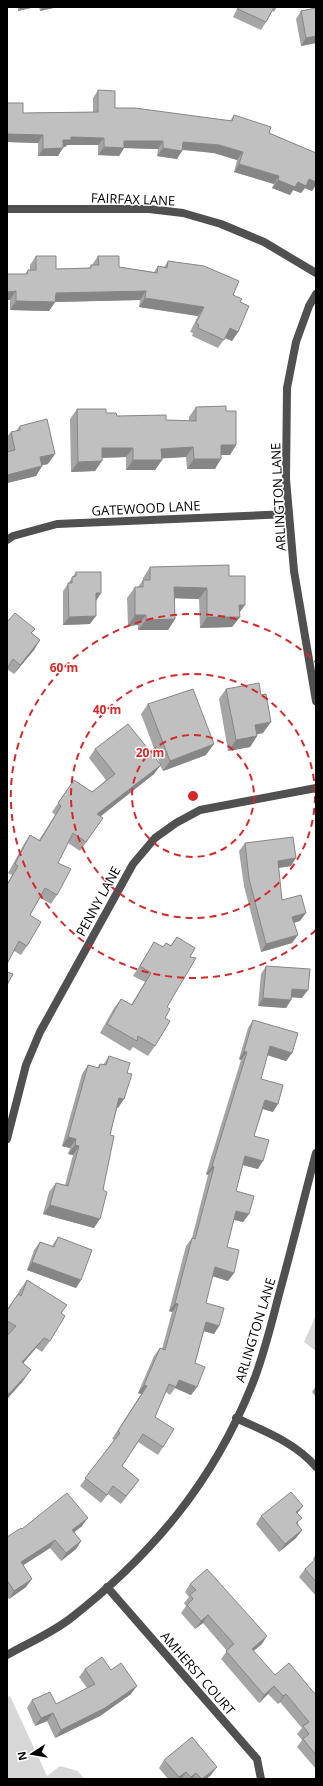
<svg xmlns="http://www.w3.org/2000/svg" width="323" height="1786" font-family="'Open Sans',sans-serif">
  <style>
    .green { fill: #d7d7d7 }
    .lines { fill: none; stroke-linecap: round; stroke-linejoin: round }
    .minor { stroke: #505050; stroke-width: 8 }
    .wall { fill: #a5a5a5 }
    .shaded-wall { fill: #868686 }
    .building { fill: #c0c0c0; stroke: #868686 }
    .ring { fill: none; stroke: #d62828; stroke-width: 2; stroke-dasharray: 7 5 }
    .labels { text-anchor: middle; stroke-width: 3; stroke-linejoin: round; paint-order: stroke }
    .street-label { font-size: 13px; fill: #000; stroke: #fff }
    .centre { fill: #d62828; stroke: #fff; stroke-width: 2 }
    .ring-label { font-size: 12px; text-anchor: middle; font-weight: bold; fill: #d62828; stroke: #fff; stroke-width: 3; stroke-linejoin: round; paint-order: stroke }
  </style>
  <rect width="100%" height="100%" fill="#fff"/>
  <path class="green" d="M316,1315v36l-12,-9z
    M10,1696l37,80 13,-10 18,5 6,8h-77v-82z"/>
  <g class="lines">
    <path class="minor" d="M7,209h142l34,4 38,11 43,18 52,31
      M316,294l-7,12 -13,36 -9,46 -1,91 8,92 22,130
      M7,540l6,-4 44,-12 232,-10
      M7,1139l19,-74 14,-33 93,-168 22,-26 21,-15 24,-13 116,-22
      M236,1418c28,13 60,25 80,49
      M107,1587l150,172 4,20
      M7,1655c21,-12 45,-22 64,-37 82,-64 142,-136 181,-233 13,-32 20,-65 29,-98 12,-44 23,-89 35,-134"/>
  </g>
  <path class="wall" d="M18,7h17l-17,4z
    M39,7h19l-18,4z
    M238,7h39l-3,5 -2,-1 -6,11 -5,8 -28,-13z
    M316,8v35l-15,3 -5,-27 5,-8z
    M98,90l17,18 115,13 4,-6 35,18 47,20v32l-4,6 -7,-3 -4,5 -8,-3 -3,5 -18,-7 2,-4 -40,-12 3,-12 -23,-7 -32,-3 -5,9 -20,-3 1,-7 -34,-1 -5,8 -21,-1v-10h-31l-2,2h-2l-5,9h-20v-13l-31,-1v-39l16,10 70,-1v-14z
    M36,256l20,13 33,-1 2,-3h1l6,-9 21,11 35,5 4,-6 6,1 4,-6 65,34 7,7 -2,30 -6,9 -7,-3 -7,10 -26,-12 1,-3 -3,-1 8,-16 -59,-9 1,-7 -85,2 -6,9 -39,-1v-10l15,-26 3,-4h2v-5z
    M196,407l30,4 10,34 -6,10h-9l-6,14h-28l-1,-12 -24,1v2l-7,10h-29v-13l-24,1 -7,13 -24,1 -1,-53 7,-10 29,4 11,3 49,4 23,1v-4z
    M20,426l28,38 -6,1v1l-6,10 -29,7v-46l4,-5 5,-1z
    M150,567l79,9 11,36v5l-8,10 -32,1 -1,-29 -24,-1v21l-7,11h-30v-5l-10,1 -1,-28 8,-11h3l5,-7v-2z
    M76,572l14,52 -27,1v-34z
    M7,622l25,11 8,7 -6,10 -20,24 -7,-5z
    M226,689l37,44 -6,1v2l-7,11 -22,4 -9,-52z
    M148,704l58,51 -43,16 -3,-6 -6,9 -54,42 3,2 -23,33 -12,-8 -10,20 -1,32 -6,9 -11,-6 -10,17 -3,31 -6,9 -7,-4 -7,13v-80l5,-9 -4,-2 16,-29 6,-9 9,5 16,-25 -3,-3 22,-32 18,12 14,-12 -17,-22 6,-9 65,15 -19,-50z
    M245,843l46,23 -13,2 4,32 18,21 -6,2 -2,20 -31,9 -17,-66 -5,-35z
    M177,937l13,20 -23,50 -2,11 -10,28 -7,10 -15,-9 -3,4 -30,-18 14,-25 7,-9 10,6 14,-23 -12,-6 15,-24 6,-10 9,5 3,-4 5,2z
    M266,966l36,32 -10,-1 -1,3 -5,8 -28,-2 3,-32z
    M253,1020l39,33 -6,8 -19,-6 -6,24 12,33 -10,-3 -9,27 4,33 -15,-4 -7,26 13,23 -6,8 -9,-2 -7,27 7,26 -6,8 -16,-5 -6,27 13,23 -5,8 -10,-3 -9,32 2,24 -6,8 -16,-7 -5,7 -4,-3 -11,25 8,30 -5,8 -20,-13 -16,24 17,14 -18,24 -13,-10 -7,9 -21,-17 34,-46 -2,-1 29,-45 -3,-1 16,-37 6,-8 2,1 10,-37 -3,-1 17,-65 6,-8 16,-63 -2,-1 35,-114 -2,-1 9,-31z
    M109,1056l9,52h-1l-7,27 -16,93 -51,-14 6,-22 7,-9 9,2 8,-30 -5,-1 2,-6 -8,-2 20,-72 6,-9 9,3 3,-4 3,1z
    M58,1237l23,43 -5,8 -49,-18 7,-20 6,-8 12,4z
    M27,1280l34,33 -11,28 -8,11 -6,-4 -13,15v18l-16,18v-90l11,-15 1,-3z
    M316,1386v11l-4,-5z
    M298,1513v11l4,6 -6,8 -17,14 -23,-28 5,-8z
    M82,1526l-8,6 7,9 -5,8 -15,12 -11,-13 -27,17 3,22 -17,12 -2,-3v-59l15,-8z
    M316,1554v42l-17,-19 6,-8 9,-8 -1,-2z
    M190,1584l72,60 -9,7 22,24 41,20v74l-19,-22 5,-7 -5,-6 5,-6 -22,-26 -2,2 -10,-10 -9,9 -38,-44 6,-8 -24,-28 -8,6 -14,-16 5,-7 -2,-3 5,-6 -4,-5z
    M85,1669l26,1 20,24 -31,22 -45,22 -8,-17 -12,5 -8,-18 5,-8 24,4 31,-16 -8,-11z
    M164,1760l47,15 -5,4h-38l-9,-11z"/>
  <path class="shaded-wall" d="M21,7h14l-17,4z
    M43,7h15l-18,4z
    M316,36v7l-15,3 5,-8z
    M7,134l36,1 -5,8 -31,-1z
    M71,137l33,1 -6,7h-31l-2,2 -7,1 5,-8z
    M124,141h39l-5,8 -34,-1 -5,8 -21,-1 6,-8z
    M183,142l36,3 24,7 -6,8 -23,-7 -36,-4z
    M63,148l-5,8h-20l5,-7z
    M163,148l19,3 -5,8 -20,-3z
    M239,164l40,12 -5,8 -40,-12z
    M309,179l7,3v3l-4,6 -7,-3 -4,5 -8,-3 -3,5 -18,-7 6,-8 20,2z
    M16,291l-6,9h-3v-8z
    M146,291l-6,9 -87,2h2l-6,9 -39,-1 6,-9 40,-8z
    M145,298l59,9 -6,9 -59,-9z
    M230,328l8,4 -6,9 -9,-4z
    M221,445h15l-6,10h-16z
    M193,447l-7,10 -32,2 7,-10z
    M102,448h31l-7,9 -31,1z
    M55,454l-7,10 -14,3 6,-10z
    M194,459h27l-6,10h-28z
    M133,460h29l-7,10h-29z
    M102,461l-7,10 -24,1 7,-10z
    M42,466l-6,10 -29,7v-8z
    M174,587l33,1 -8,11 -32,-1z
    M96,593h5l-5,8z
    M239,605h6l-8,11z
    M135,615h11l-8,10 -10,1z
    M96,616l-6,8 -27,1 6,-8z
    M207,617h33l-8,10 -32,1z
    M175,619l-7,11h-30l8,-10z
    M40,640l-6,10 -20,24 6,-9z
    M271,722l-8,11 -15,3 7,-11z
    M257,736l-7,11 -22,4 8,-11z
    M214,744l-8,11 -43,16 7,-10z
    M161,765l-7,9 -63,50 6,-10z
    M296,858l-5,8 -19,3 6,-8z
    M306,913l-6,8 -13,3 5,-7z
    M298,935l-6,8 -31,9 5,-8z
    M292,989l16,1 -6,8 -15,-1z
    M263,998l28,2 -5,8 -28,-2z
    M270,1046l22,7 -6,8 -22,-7z
    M244,1051l3,1 -6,8 -2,-1z
    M119,1098l5,1 -6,9 -5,-1z
    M265,1100l13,4 -5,8 -13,-4z
    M68,1137l8,2 -6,9 -8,-2z
    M75,1145l4,1 -6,9 -5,-1z
    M245,1156l18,5 -5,8 -19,-5z
    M212,1166l2,1 -6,8 -2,-1z
    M50,1205l50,14 -6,9 -51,-14z
    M236,1211l13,3 -6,8 -12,-3z
    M32,1262l49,18 -5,8 -49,-18z
    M215,1267l19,6 -6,8 -19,-6z
    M175,1303l3,1 -6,8 -3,-1z
    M206,1322l13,4 -5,8 -14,-4z
    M44,1338l-8,10 -21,25 7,-11z
    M31,1370l-8,11 -16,18v-2l2,-3z
    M179,1380l18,7 -6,8 -16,-7z
    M144,1385l3,1 -6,8 -3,-1z
    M303,1506l-6,8 -1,-2z
    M88,1518l-6,8 -15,12 5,-8z
    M302,1530l-6,8 -17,14 6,-8z
    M55,1540l-5,8 -34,22 5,-8z
    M81,1541l-5,8 -15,12 5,-8z
    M32,1579l-6,8 -17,12 5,-8z
    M208,1615l-5,8 -8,6 6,-8z
    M267,1636l-5,8 -16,13 6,-8z
    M137,1686l-6,8 -31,22 -45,22 6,-8z
    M274,1686l-6,8 -9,9 5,-8z
    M286,1694l-6,8 -2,2 5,-8z
    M53,1713l-6,8 -12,5 6,-8z
    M217,1767l-6,8 -5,4h-4z
    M186,1772l-5,7h-3l1,-2z
    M196,1773l-4,6h-3l2,-2z"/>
  <path class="building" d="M239,7h35l-8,15 -28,-13z
    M316,8v28l-10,2 -5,-27z
    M98,90l17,1v17h20l97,13 2,-6 37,12 -2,6 47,20v29l-7,-3 -3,7 -8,-4 -3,5 -17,-7 1,-4 -40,-12 4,-12 -24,-7 -36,-3 -1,9 -19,-3v-7h-39v7l-20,-1v-9l-33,-1v3h-8v8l-20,1v-14l-36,-1v-31h16v10l75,-1z
    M36,256h20v13l35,-1v-3h8l-1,-9h21v11l38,6 1,-7 9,2 1,-7 36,5 35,15 -6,14 9,4 -2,3 9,4 -11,26 -8,-4 -6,12 -26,-12 1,-3 -3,-2 8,-16 -59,-9 1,-7 -90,2 -1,9 -39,-1v-10l-9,1v-18h20l1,-4h8z
    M226,406v5h10v34h-15v14h-27l-1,-12 -32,2 1,11h-29v-12h-31v13l-24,1 -1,-53h29v4h10l1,3 49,-1v5l30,1v-14z
    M47,419l8,35 -15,3 2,9 -35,9v-23l8,-2 -4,-18 9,-2v-4z
    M229,565v11h16v29h-6l1,12h-33v-29l-33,-1 1,32 -29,1v-5h-11v-28h8v-7h7v-13z
    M76,572h25v21h-5v23l-27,1 -1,-34h4v-6l4,-1z
    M15,613l20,16 -4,4 9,7 -20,25 -7,-6 -6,10v-47z
    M259,683l2,12 5,-1 5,28 -16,3 2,11 -21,4 -10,-51z
    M193,689l21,55 -44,17 -22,-57z
    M128,724l33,41 -64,49 6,4 -17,24 -13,-9 -15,30 13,6 -14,26 -12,-7 -15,27 11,7 -14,24 -8,-5 -12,23v-79l11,-19 -3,-2 15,-29 10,6 21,-35 -3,-3 16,-23 18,12 23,-18 -20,-25z
    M293,837l3,21 -18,3 4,39 19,-5 5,18 -14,4 6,18 -32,9 -17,-65 -4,-36z
    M177,937l18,11 -5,9 6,1 -29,49 3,2 -5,9 5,3 -15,25 -17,-10 -1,5 -30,-17 14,-25 11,6 19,-32 -11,-7 14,-24 9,5 3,-4 5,3z
    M266,966l44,3 -2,21 -16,-1 -1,11 -28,-2z
    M7,972l6,2 -6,11z
    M253,1020l45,13 -6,20 -22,-7 -9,33 22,6 -5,19 -13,-4 -11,36 15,4 -6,21 -18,-5 -9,35 18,5 -5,18 -13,-3 -9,36 12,3 -5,23 -19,-6 -9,36 18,5 -5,18 -13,-4 -11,41 10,4 -8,20 -18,-7 -3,7 -7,-3 -14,33 19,12 -11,18 -20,-13 -21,32 17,14 -13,16 -13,-10 -6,9 -22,-17 35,-45 -2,-2 29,-45 -3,-1 16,-37 5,2 13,-46 -3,-1 17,-65 3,1 19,-72 -2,-1 35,-114 -3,-1z
    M109,1056l21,7 -3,10 5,1 -8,25 -5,-1 -9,37 4,1 -11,54 4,2 -7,27 -50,-14 6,-22 12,3 11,-40 -4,-1 1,-6 -8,-2 20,-72 11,3 1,-4 6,1z
    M58,1237l34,13 -11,30 -49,-18 8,-20 14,5z
    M27,1280l40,25 -6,8 4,3 -15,25 -6,-3 -22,24 9,8 -22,24 -2,-2v-56l9,-10 -9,-5v-10l11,-17 3,2z
    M291,1492l12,14 -7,6 6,6 -6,5 6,7 -17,14 -24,-28z
    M67,1493l21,25 -16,12 9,11 -15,12 -11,-13 -34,22 11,17 -18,12 -7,-11v-43l14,-9 1,1z
    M316,1559v23l-11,-13z
    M207,1569l60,67 -15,13 23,26 14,-12 27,32v60l-13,-16 6,-5 -6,-8 6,-4 -23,-28 -3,2 -9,-10 -10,9 -38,-44 8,-7 -26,-29 -7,6 -14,-16 6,-6 -3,-4 6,-5 -6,-6z
    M102,1657l9,13 10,-7 16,23 -32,22 -44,22 -8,-17 -12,5 -9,-18 18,-8 6,12 39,-20 -10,-15z
    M192,1737l25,30 -15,12 -6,-6 -5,4 -5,-5 -7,5 -15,-17z"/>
  <g class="ring">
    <circle cx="193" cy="796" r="61"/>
    <circle cx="193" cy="796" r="122"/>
    <path d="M316 930A182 182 0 1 1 316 662"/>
  </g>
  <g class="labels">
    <g class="street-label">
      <text transform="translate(133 199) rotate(2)" y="5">FAIRFAX LANE</text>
      <text transform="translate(278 497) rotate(-93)" y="5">ARLINGTON LANE</text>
      <text transform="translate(146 508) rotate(-3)" y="5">GATEWOOD LANE</text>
      <text transform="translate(98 901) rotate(-61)" y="5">PENNY LANE</text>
      <text transform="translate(255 1330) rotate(-73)" y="5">ARLINGTON LANE</text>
      <text transform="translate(198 1673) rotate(49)" y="5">AMHERST COURT</text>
    </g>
  </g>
  <circle cx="193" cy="796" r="6" class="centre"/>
  <g class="ring-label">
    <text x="64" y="672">60 m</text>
    <text x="107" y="714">40 m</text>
    <text x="150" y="757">20 m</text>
  </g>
  <rect width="323" height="1786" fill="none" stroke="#000000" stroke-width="16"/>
  <g transform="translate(32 1754) rotate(258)" stroke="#ffffff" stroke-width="3" paint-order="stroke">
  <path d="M0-3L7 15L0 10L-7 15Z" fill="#000000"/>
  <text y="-6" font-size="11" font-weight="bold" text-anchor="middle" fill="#000000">N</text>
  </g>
</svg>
